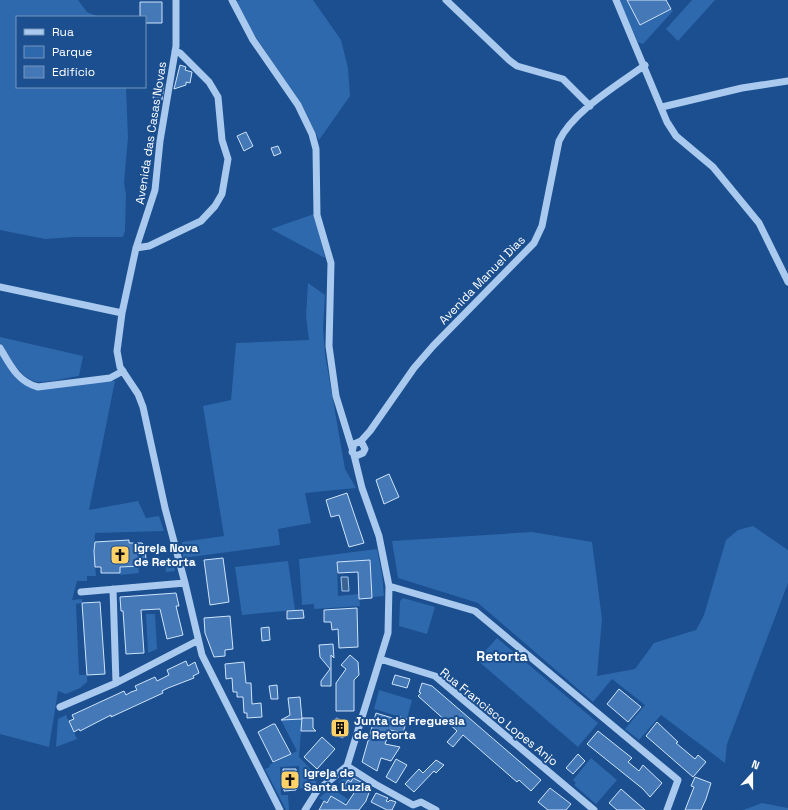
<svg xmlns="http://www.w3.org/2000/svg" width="788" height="810" font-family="'Space Grotesk',sans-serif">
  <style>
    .green { fill: #2e69ad }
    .water { fill: #3c6290; stroke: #9cc4f0 }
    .building { fill: #4478b7; stroke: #cfe3fa }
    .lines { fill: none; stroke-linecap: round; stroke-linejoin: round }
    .minor { stroke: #a9c9ee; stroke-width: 7 }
    .labels { text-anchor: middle; stroke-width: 4; stroke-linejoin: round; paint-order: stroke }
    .street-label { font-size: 12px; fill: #fff; stroke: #1b4f8f }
    .poi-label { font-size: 12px; font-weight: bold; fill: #fff; stroke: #1b4f8f; text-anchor: start }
    .quarter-label { font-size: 14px; font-weight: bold; fill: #fff; stroke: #1b4f8f }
  </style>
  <rect width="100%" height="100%" fill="#1b4f8f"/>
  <path class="green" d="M0,0h78l9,12 12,5h-82v70h109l2,51 -4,44 2,13 -1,36 -2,6h-49l-29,2 -45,-9z
    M242,0h71l28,40 7,28 2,28 -31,44 -16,-33 -52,-77 -16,-29z
    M619,0h8l13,25 31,-16 2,2 -30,33 -5,-2z
    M692,0h23l-37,41 -12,-12z
    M314,214l11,44 -54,-29z
    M308,283l17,12 -2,34 2,25 20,115 11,19 -51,5 6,30 -33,6 2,16 -97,13 -1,-16 42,-6 -21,-130 28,-6 5,-57 73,-3 -3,-24z
    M0,337l83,19 -4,20c-13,2 -27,6 -40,6 -18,-1 -30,-27 -39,-39z
    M0,348l16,26 25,12 74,-5 -26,129 49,-9 8,17 13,-2 5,15 -69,2 -1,19 2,24h-9v5h-10l-5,19 10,-1v4l-6,1 3,71h8v7l-7,6 -14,6 -8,-3 -9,56 -49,-13z
    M753,526l35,24v33l-61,161 -2,19 -64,-48 -22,25 -14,-11 20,-24 -33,-26 -19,23 -115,-99 -80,-25 -6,-37 140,-9 60,10 10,77 -5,57 38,-7 19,-26 42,-13 8,-15 22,-75 12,-10z
    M377,549l5,25 2,22 -12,1 -2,-37 -33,2 1,34 21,-2 1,12 -46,3v-5l-12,1 -3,-46z
    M165,558h7l3,13 -9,1z
    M288,561l7,49 -53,5 -7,-48z
    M138,566l1,7 -19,2v-8z
    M403,598l32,9 -8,27 -28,-8 1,-25z
    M146,614h9l2,35 -9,4z
    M497,638l101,85 -20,24 -101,-87z
    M379,690l33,10 -5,19 -33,-10z
    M66,715l11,24 -21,8 2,-28z
    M302,719l-3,38 18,19 -3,3 3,4 -9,8 -8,-3 -1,-22 -19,1 1,28h7l1,15h-3l-21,-41 5,-2 -1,-2 28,-14 -16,-31z
    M591,758l26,22 -21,24 -22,-19 2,-2 -3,-3z
    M351,774l13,8 -1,3 -10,-6 -2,3 -3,-2 -4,6 -6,-4z
    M331,788l17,11 -4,5 -17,-1 -8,-5z
    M762,803l26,5v2h-45z"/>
  <path class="water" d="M341,577h7l1,14h-7z"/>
  <path class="building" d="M627,0h39l5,9 -31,16z
    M140,2h22v21h-17v-6h-5z
    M180,65l6,2 -1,3 7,2 -2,11 -4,-1v3l-12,4z
    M156,83l8,1 -2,16 -9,-2z
    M246,132l7,14 -9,5 -7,-15z
    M278,146l3,7 -7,3 -3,-8z
    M389,474l10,23 -15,7 -8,-24z
    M347,493l17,50 -15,4 -10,-32 -8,2 -5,-17z
    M129,540v3h13l3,3 1,14 -5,6 -21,1v6h-19v-6h-6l-1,-16 1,-9z
    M223,558l6,44 -19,3 -6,-45z
    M370,560l2,38 -13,1 -1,-27 -20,1 -1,-11z
    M176,593l3,13h-3l7,29 -16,4 -7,-30 -19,1 3,43 -18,1 -3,-43h-2l-1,-14z
    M100,602l5,72 -18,1 -5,-72z
    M357,608l1,39 -19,1 -1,-19 -6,1 -1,-8h-7v-12z
    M303,610l1,8 -17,1v-8z
    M230,616l3,33 -8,1v6l-11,1 -9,-24 -1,-15z
    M269,627l1,13 -8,1 -1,-13z
    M333,644l1,14 -3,-3v31h-10v-5l9,-12 -10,-12 -1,-12z
    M350,655l8,7 1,13 -5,5v31h-18v-28l10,-14 -5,-4z
    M186,661l2,5 7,-4 4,11 -6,3 1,2 -26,10 -6,3 1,2 -52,24v-2l-31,16 -1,-2 -5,3 -5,-11 5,-2 -2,-4 52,-24 2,4 5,-3 6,-2 -2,-4 20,-9 2,4 12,-6 -2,-5z
    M244,662l2,21h5l1,21 9,-1 1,14 -15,1v-5h-3l-1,-16h-6v-5h-4l-1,-14 -6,1 -1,-15z
    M395,675l15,4 -3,9 -15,-4z
    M422,683l10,3 109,94 -10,11 -12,-11 -2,2 -54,-47 -10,12 -6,-5 10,-11 -39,-35 3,-3 -2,-1z
    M277,685l1,14h-7l-2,-13z
    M619,689l22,18 -13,15 -21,-18z
    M300,697l2,22 -21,1 9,-5 -2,-17z
    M376,713l23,7 1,-3 7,2 -4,14 -13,-3 -5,14 15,3 -9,14 -10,-3 -4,13 -15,-9z
    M302,718h11v10l3,3h-15z
    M336,718l12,4 -5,16 -12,-4z
    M657,722l21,20 -2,1 19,16 3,-4 8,7 -13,15 -47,-41z
    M273,724h2l16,30 -18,8 -15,-30z
    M598,731l34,27 -4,4 11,9 4,-6 19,18 -12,14 -7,-8 -56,-45z
    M322,737l13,12 -18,20 -13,-12z
    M578,754l7,7 -12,13 -7,-6z
    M396,759l11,6 -11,18 -10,-6z
    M436,760l8,5 -8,8 -2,-2 -20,21 -9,-8 14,-15 4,4z
    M283,769h13v21l-12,1z
    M695,777l16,6 -5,16 -5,11h-16l9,-23 -3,-1z
    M353,778l18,9 -5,14 -7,9h-40l5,-9 3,2 4,-7 15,9 8,-12 -10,-7 4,-6 3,2z
    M550,788l21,16 -5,6h-18l-10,-8z
    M621,789l24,21h-28l-8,-7z
    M376,793l12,5 -2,3 2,1 2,-2 6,2 -4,8h-5l-16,-8z"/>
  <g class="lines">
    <path class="minor" d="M176,0v46l-16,95 -5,49 -19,58 -14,65 -5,38 3,16 18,27 5,13 22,101 20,75 17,72 78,155
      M232,0l21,40 45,65 14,29 4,15 1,66 14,48 -2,83 7,50 16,52
      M446,0l63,60 8,6 46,13 27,27
      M616,0l51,122 9,14 37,31 46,56 29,59
      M662,107l80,-19 46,-7
      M136,248l13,-2 52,-25 14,-15 7,-12 6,-35 -6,-19 -4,-43 -9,-15 -29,-29 -5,-2
      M0,287l122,26
      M0,348c10,17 18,34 38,39l72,-9 13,-7
      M361,441l4,8 -2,4 -7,3 -4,-4 2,-8 7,-3 9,-10 44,-63 19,-22 101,-103 8,-17 17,-85c14,-30 59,-56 86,-76
      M389,586l86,25 203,169 -11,30
      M113,589l3,94
      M81,592l104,-9
      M380,659l55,17 159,134
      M60,707l56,-24 81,-42
      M347,766l28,18 38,21 8,-3 15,8
      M305,810l12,-19 30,-25 41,-133 1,-47 -10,-50 -17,-48 -8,-33"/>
  </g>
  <defs>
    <symbol id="church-square" viewBox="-11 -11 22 22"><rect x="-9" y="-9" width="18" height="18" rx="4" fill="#ffd166" stroke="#1b4f8f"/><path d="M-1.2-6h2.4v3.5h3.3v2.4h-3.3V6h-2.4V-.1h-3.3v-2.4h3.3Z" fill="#111"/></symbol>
    <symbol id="building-square" viewBox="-11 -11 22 22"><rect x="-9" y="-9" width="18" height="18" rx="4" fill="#ffd166" stroke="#1b4f8f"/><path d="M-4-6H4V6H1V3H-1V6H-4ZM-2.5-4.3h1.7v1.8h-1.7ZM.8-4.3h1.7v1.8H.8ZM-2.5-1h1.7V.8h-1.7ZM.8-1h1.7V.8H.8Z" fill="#111"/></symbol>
  </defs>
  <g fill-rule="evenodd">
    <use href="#church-square" x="109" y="544" width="22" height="22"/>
    <use href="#building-square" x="329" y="717" width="22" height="22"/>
    <use href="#church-square" x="279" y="769" width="22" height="22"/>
  </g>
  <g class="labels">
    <g class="street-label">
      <text transform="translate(151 133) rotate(-81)" y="4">Avenida das Casas Novas</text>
      <text transform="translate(482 280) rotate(-46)" y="4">Avenida Manuel Dias</text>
      <text transform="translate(499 717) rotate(39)" y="4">Rua Francisco Lopes Anjo</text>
    </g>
    <g class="poi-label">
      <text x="134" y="552">Igreja Nova<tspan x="134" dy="14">de Retorta</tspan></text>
      <text x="354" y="725">Junta de Freguesia<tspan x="354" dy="14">de Retorta</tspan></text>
      <text x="304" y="777">Igreja de<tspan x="304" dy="14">Santa Luzia</tspan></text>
    </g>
    <g class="quarter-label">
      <text x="502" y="661">Retorta</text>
    </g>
  </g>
  <rect x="16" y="16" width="130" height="72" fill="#1b4f8f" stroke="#7695bc"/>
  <rect x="24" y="29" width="20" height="6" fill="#a9c9ee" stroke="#7695bc"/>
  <text x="52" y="36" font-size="12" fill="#ffffff">Rua</text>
  <rect x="24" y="46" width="20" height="12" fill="#2e69ad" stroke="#7695bc"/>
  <text x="52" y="56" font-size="12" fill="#ffffff">Parque</text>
  <rect x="24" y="66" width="20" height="12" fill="#4478b7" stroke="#7695bc"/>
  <text x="52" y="76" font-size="12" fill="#ffffff">Edifício</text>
  <g transform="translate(752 774) rotate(21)" stroke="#1b4f8f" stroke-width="3" paint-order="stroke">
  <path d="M0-3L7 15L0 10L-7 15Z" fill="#ffffff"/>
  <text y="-6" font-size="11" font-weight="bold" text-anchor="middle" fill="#ffffff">N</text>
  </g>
</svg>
